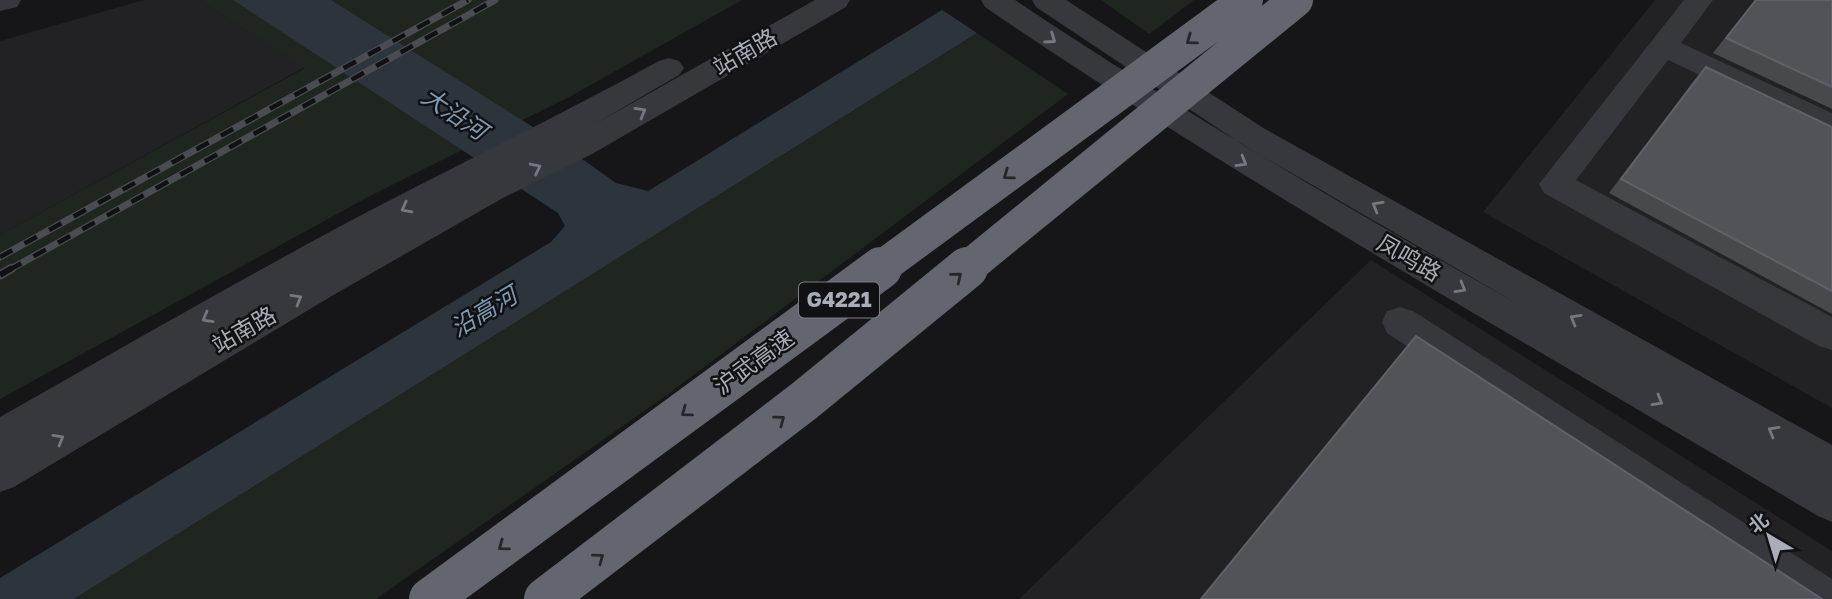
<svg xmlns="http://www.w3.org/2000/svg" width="1832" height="599" font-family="'Golos Text','Noto Sans SC',sans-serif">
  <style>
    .built { fill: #222225 }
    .green { fill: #1e261f }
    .water { fill: #2c353c }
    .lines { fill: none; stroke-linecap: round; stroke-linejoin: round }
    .minor { fill: #37383d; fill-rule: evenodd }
    .rail-far1-casing { stroke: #4a4c52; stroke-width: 7 }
    .rail-casing { stroke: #4a4c52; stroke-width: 9 }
    .rail-far1 { stroke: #111113; stroke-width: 4.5; stroke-dasharray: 14; stroke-linecap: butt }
    .rail { stroke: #111113; stroke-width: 6; stroke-dasharray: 18; stroke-linecap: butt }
    .highway-bridge-far1 { stroke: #63666e; stroke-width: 34 }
    .highway-bridge { stroke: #63666e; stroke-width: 42 }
    .wall { fill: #47494d }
    .building { fill: #525359; stroke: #5f6168; stroke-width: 2 }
    .oneway { stroke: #757881 }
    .oneway2 { stroke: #26262a }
    .labels { text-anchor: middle; stroke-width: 5; stroke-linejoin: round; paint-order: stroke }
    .shield { fill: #111113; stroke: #7b7e86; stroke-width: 2 }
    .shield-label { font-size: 21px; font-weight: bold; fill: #a8adb8 }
    .street-label { font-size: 23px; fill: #a8adb8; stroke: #111113 }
    .water-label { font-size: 24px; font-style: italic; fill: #7f9bb3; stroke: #111113 }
  </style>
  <rect width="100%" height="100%" fill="#161618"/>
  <path class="built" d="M144,0h55l106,67 -305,168v-194z
    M1655,0h177v408l-349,-196z
    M1371,260l461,291v48h-813z"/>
  <path class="green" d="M199,0h543l-171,96 -203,101 -368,202v-164l305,-167z
    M1101,0h93l-45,34z
    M977,33l91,61 -401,301 -291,204h-302z"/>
  <path class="water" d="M233,0h98l237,149 48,34 32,8 294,-181 35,23 -903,566h-74v-21l551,-336 14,-16 -7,-13z"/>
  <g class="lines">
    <path class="minor" d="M0,0h21l-4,7 -17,4z
      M815,0h35l-4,7 -254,147 -91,45 -171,98 -316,190 -14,5v-75c94,-53 187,-107 282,-159 124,-69 253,-129 377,-197l10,-3 10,3 5,7 -5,7 -86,50z
      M981,0h34c163,109 332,208 503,304l-275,-159 -207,-138 -4,-7h34l199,129 567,316v77l-14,-6c-280,-167 -564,-325 -833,-509z
      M1684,0h29l-32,43 151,70v24l-164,-77 -92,120 256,137v33l-13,-4 -275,-153 -5,-9z
      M1400,307l13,4 419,268v20h-44l-401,-266 -5,-11 5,-11z"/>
    <defs>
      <path id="rail-far1" d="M0,257l468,-257
        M9,270l486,-270"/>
      <path id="rail" d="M0,275l12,-7"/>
    </defs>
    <use href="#rail-far1" class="rail-far1-casing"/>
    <use href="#rail" class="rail-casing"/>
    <use href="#rail-far1" class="rail-far1"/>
    <use href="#rail" class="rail"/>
    <path class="highway-bridge-far1" d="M878,270l368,-270
      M965,270l331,-270"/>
    <path class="highway-bridge" d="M430,599l451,-331
      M545,599l259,-198 163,-133"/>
  </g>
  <path class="wall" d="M1755,0h77v109l-119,-56z
    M1706,67l126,60v187l-223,-121 84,-111z"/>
  <path class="building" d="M1756,0h76v87l-106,-49z
    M1706,67l126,60v164l-211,-112z
    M1416,336l406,263h-621z"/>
  <defs><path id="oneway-chevron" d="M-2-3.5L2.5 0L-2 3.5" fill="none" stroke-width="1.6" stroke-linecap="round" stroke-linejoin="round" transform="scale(1.75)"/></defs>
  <g class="oneway">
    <use href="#oneway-chevron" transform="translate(1051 39) rotate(35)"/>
    <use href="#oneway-chevron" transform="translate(641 112) rotate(-30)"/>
    <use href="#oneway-chevron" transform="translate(1242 162) rotate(30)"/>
    <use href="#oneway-chevron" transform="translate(536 168) rotate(-26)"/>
    <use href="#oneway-chevron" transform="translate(1377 206) rotate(-150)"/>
    <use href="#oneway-chevron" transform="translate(406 208) rotate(152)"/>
    <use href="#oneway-chevron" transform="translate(1461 288) rotate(30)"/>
    <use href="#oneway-chevron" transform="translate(297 299) rotate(-30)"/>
    <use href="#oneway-chevron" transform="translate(207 318) rotate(150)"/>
    <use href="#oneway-chevron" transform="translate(1575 319) rotate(-150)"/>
    <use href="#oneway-chevron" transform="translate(1658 401) rotate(30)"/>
    <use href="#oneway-chevron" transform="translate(1773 431) rotate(-150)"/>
    <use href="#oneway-chevron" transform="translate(59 439) rotate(-30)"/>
  </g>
  <g class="oneway2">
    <use href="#oneway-chevron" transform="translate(1191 40) rotate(144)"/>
    <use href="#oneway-chevron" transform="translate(1008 175) rotate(144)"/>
    <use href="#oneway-chevron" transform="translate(957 277) rotate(-39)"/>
    <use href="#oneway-chevron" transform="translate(686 412) rotate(144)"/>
    <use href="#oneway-chevron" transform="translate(780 420) rotate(-37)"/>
    <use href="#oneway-chevron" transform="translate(503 546) rotate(144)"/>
    <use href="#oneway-chevron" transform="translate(599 558) rotate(-37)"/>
  </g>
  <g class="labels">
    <rect class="shield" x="799" y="282.5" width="80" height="35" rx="5"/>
    <g class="shield-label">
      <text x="839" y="307">G4221</text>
    </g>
    <g class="street-label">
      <text transform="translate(745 52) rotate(-30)" y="8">站南路</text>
      <text transform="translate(1409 258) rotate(30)" y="8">凤鸣路</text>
      <text transform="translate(244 330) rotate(-30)" y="8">站南路</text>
      <text transform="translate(754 362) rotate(-36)" y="8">沪武高速</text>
    </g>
    <g class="water-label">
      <text transform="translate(454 114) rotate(34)" y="8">大沿河</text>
      <text transform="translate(484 312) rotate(-31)" y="8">沿高河</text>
    </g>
  </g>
  <g transform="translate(1769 536) rotate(322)" stroke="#111113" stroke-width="5" paint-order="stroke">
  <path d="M0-5L12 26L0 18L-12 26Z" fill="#a8adb8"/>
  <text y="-10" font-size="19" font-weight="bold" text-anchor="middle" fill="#a8adb8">北</text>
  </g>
</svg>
